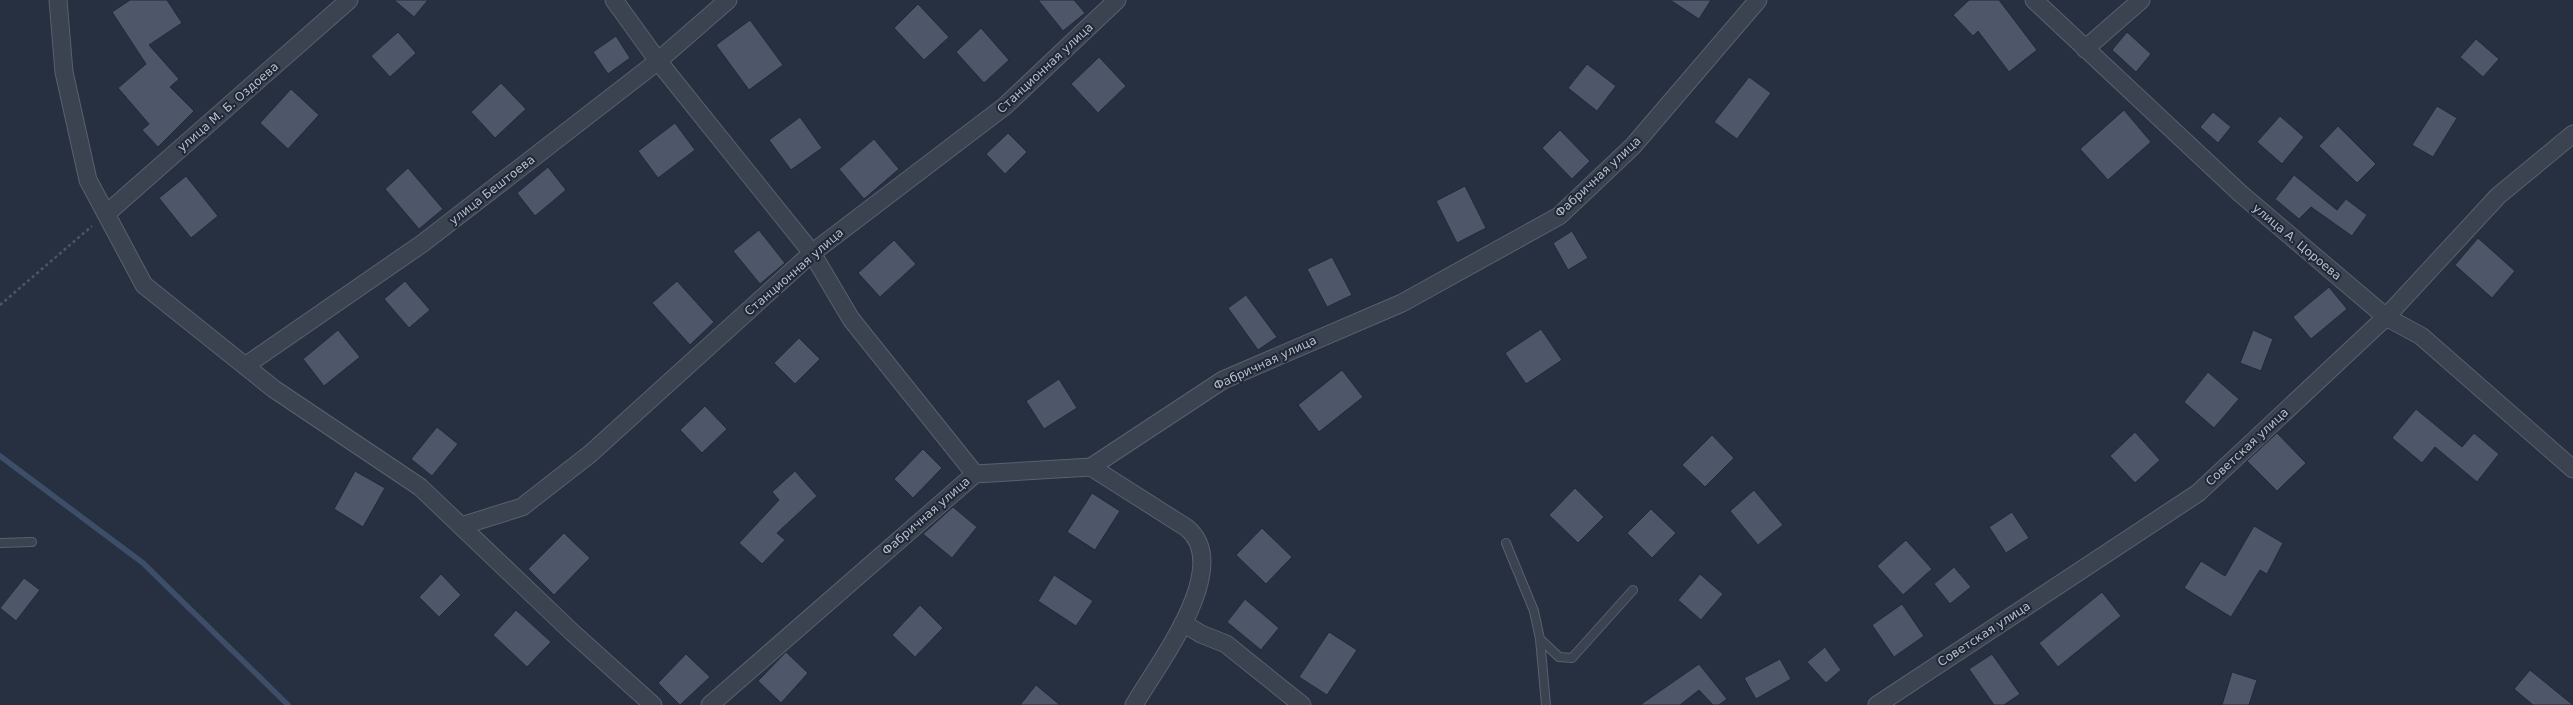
<svg xmlns="http://www.w3.org/2000/svg" width="2573" height="705" font-family="'DejaVu Sans',sans-serif">
  <style>
    .lines { fill: none; stroke-linecap: round; stroke-linejoin: round }
    .stream { stroke: #3e4d68; stroke-width: 5.5 }
    .building { fill: #4d5769; stroke: #222938 }
    .lane-casing { stroke: #59606e; stroke-width: 10 }
    .street-casing { stroke: #59606e; stroke-width: 19 }
    .path { stroke: #475a5e; stroke-width: 2.5; stroke-dasharray: 3 3; stroke-linecap: butt }
    .lane { stroke: #3b4250; stroke-width: 8 }
    .street { stroke: #3b4250; stroke-width: 17 }
    .labels { text-anchor: middle; stroke-width: 4; stroke-linejoin: round; paint-order: stroke }
    .street-label { font-size: 12px; fill: #b8becb; stroke: #202736 }
  </style>
  <rect width="100%" height="100%" fill="#273040"/>
  <g class="lines">
    <path class="stream" d="M0,456l143,107 145,142"/>
  </g>
  <path class="building" d="M130,0h37l15,23 -33,22 30,34 -9,8 24,24 -36,36 -16,-17 7,-6 -31,-36 28,-24 -34,-52z
    M394,0h34l-14,17z
    M1038,0h36l11,13 -22,18z
    M1670,0h41l-12,19z
    M1969,0h30l38,50 -28,22 -31,-41 -5,5 -20,-21z
    M918,4l31,33 -25,23 -30,-32z
    M750,20l33,45 -34,25 -33,-45z
    M981,28l28,32 -25,23 -28,-31z
    M398,32l18,21 -26,24 -19,-21z
    M2127,32l24,22 -15,18 -24,-22z
    M616,36l14,22 -22,16 -15,-22z
    M2476,39l23,20 -16,18 -23,-20z
    M1099,57l27,29 -28,27 -27,-29z
    M1587,64l29,22 -19,25 -29,-23z
    M1749,77l22,16 -34,46 -23,-17z
    M501,83l25,26 -31,29 -24,-26z
    M291,89l28,26 -31,34 -28,-26z
    M2437,106l20,12 -24,39 -21,-12z
    M2124,110l27,32 -43,38 -28,-31z
    M2213,112l18,15 -13,16 -18,-16z
    M2280,116l24,21 -22,27 -25,-22z
    M800,117l22,31 -31,22 -22,-30z
    M675,123l20,27 -37,28 -20,-27z
    M2338,126l38,38 -19,19 -38,-37z
    M1560,130l30,31 -18,18 -30,-31z
    M1008,133l19,19 -22,22 -19,-20z
    M874,139l25,30 -35,30 -25,-30z
    M548,167l18,23 -31,26 -18,-23z
    M408,168l35,41 -24,20 -34,-40z
    M2294,175l43,35 9,-11 21,16 -15,21 -41,-29 -12,12 -24,-20z
    M186,176l32,40 -27,22 -32,-40z
    M1465,186l21,42 -29,15 -21,-42z
    M759,230l26,33 -25,21 -27,-33z
    M1572,231l16,27 -20,12 -15,-27z
    M2478,238l37,33 -23,27 -37,-33z
    M894,240l22,24 -36,33 -22,-24z
    M1332,257l20,38 -25,12 -20,-38z
    M405,281l25,29 -21,18 -25,-29z
    M677,281l37,41 -24,23 -38,-42z
    M2329,287l18,22 -36,30 -18,-22z
    M1246,295l31,42 -19,13 -30,-42z
    M1541,329l21,31 -36,24 -21,-31z
    M338,330l22,27 -36,29 -21,-27z
    M2253,330l20,9 -12,32 -21,-8z
    M799,338l21,21 -25,25 -21,-21z
    M1342,370l21,27 -44,35 -21,-27z
    M2208,372l31,27 -25,29 -30,-26z
    M1059,379l18,29 -33,21 -18,-28z
    M705,406l22,23 -25,24 -22,-23z
    M2416,409l46,38 12,-14 25,21 -22,28 -42,-35 -13,16 -30,-25z
    M437,427l21,17 -26,32 -21,-17z
    M2135,432l25,28 -25,23 -25,-27z
    M2277,433l29,30 -29,28 -30,-30z
    M1712,435l22,23 -29,29 -23,-22z
    M923,449l19,19 -29,30 -19,-19z
    M355,471l30,17 -22,39 -29,-18z
    M795,471l22,25 -40,37 8,7 -23,24 -23,-21 40,-43 -7,-8z
    M1575,488l29,29 -26,26 -29,-28z
    M1754,490l29,35 -25,20 -28,-34z
    M1092,493l28,18 -25,39 -28,-18z
    M953,507l24,20 -25,31 -29,-24z
    M1651,509l25,24 -24,25 -25,-25z
    M2012,512l17,26 -23,15 -17,-26z
    M2254,526l29,17 -16,31 -7,-4 -29,47 -47,-29 17,-27 24,15z
    M1262,528l30,29 -26,27 -30,-29z
    M564,533l26,25 -36,37 -26,-26z
    M1906,540l26,29 -29,26 -26,-29z
    M1954,567l17,20 -21,17 -16,-20z
    M441,574l20,21 -22,22 -20,-20z
    M1700,574l23,20 -22,26 -23,-20z
    M1054,575l39,26 -17,25 -38,-25z
    M24,578l16,12 -24,31 -16,-13z
    M2102,592l19,24 -63,51 -19,-24z
    M1245,599l34,29 -18,22 -34,-28z
    M1902,604l22,32 -30,21 -22,-32z
    M920,605l23,23 -28,29 -23,-22z
    M516,610l35,32 -24,25 -34,-32z
    M1329,632l28,18 -30,45 -28,-18z
    M1825,647l16,23 -15,13 -19,-21z
    M786,652l22,21 -27,30 -23,-22z
    M686,654l24,23 -30,28 -22,-22z
    M1992,654l28,40 -16,11h-10l-25,-36z
    M1780,659l11,20 -35,20 -12,-21z
    M1699,664l28,35 -8,6h-6l-14,-15 -19,15h-40z
    M2530,670l43,35h-40l-19,-16z
    M2232,672l25,8 -8,25h-27z
    M1036,685l24,20h-40z"/>
  <g class="lines">
    <defs>
      <path id="lane" d="M0,543l32,-1
        M1506,543l28,68 6,28 6,66
        M1540,639l19,18 13,1 61,-68"/>
      <path id="street" d="M58,0l6,72 24,108 56,105 130,104 146,98 153,146 80,72
        M614,0l44,61 154,192 39,66 124,155
        M2034,0l207,194 145,123 35,19 152,133
        M2085,49l56,-49
        M106,214l243,-214
        M245,366l178,-123 235,-182 70,-61
        M1091,467l96,61c47,39 -30,137 -53,177
        M461,526l61,-19 68,-53 222,-201 193,-147 112,-106
        M1183,623l18,11 25,10 76,61
        M710,705l265,-231 116,-7 132,-87 179,-77 157,-87 74,-70 125,-146
        M1877,705l321,-212 188,-176 112,-121 75,-62"/>
    </defs>
    <use href="#lane" class="lane-casing"/>
    <use href="#street" class="street-casing"/>
    <path class="path" d="M0,305l92,-79"/>
    <use href="#lane" class="lane"/>
    <use href="#street" class="street"/>
  </g>
  <g class="labels">
    <g class="street-label">
      <text transform="translate(1045 68) rotate(-43)" y="4">Станционная улица</text>
      <text transform="translate(228 107) rotate(-41)" y="4">улица М. Б. Оздоева</text>
      <text transform="translate(1598 177) rotate(-43)" y="4">Фабричная улица</text>
      <text transform="translate(492 190) rotate(-38)" y="4">улица Бештоева</text>
      <text transform="translate(2297 242) rotate(40)" y="4">улица А. Цороева</text>
      <text transform="translate(794 272) rotate(-41)" y="4">Станционная улица</text>
      <text transform="translate(1265 363) rotate(-25)" y="4">Фабричная улица</text>
      <text transform="translate(2247 447) rotate(-43)" y="4">Советская улица</text>
      <text transform="translate(926 516) rotate(-41)" y="4">Фабричная улица</text>
      <text transform="translate(1984 634) rotate(-33)" y="4">Советская улица</text>
    </g>
  </g>
</svg>
